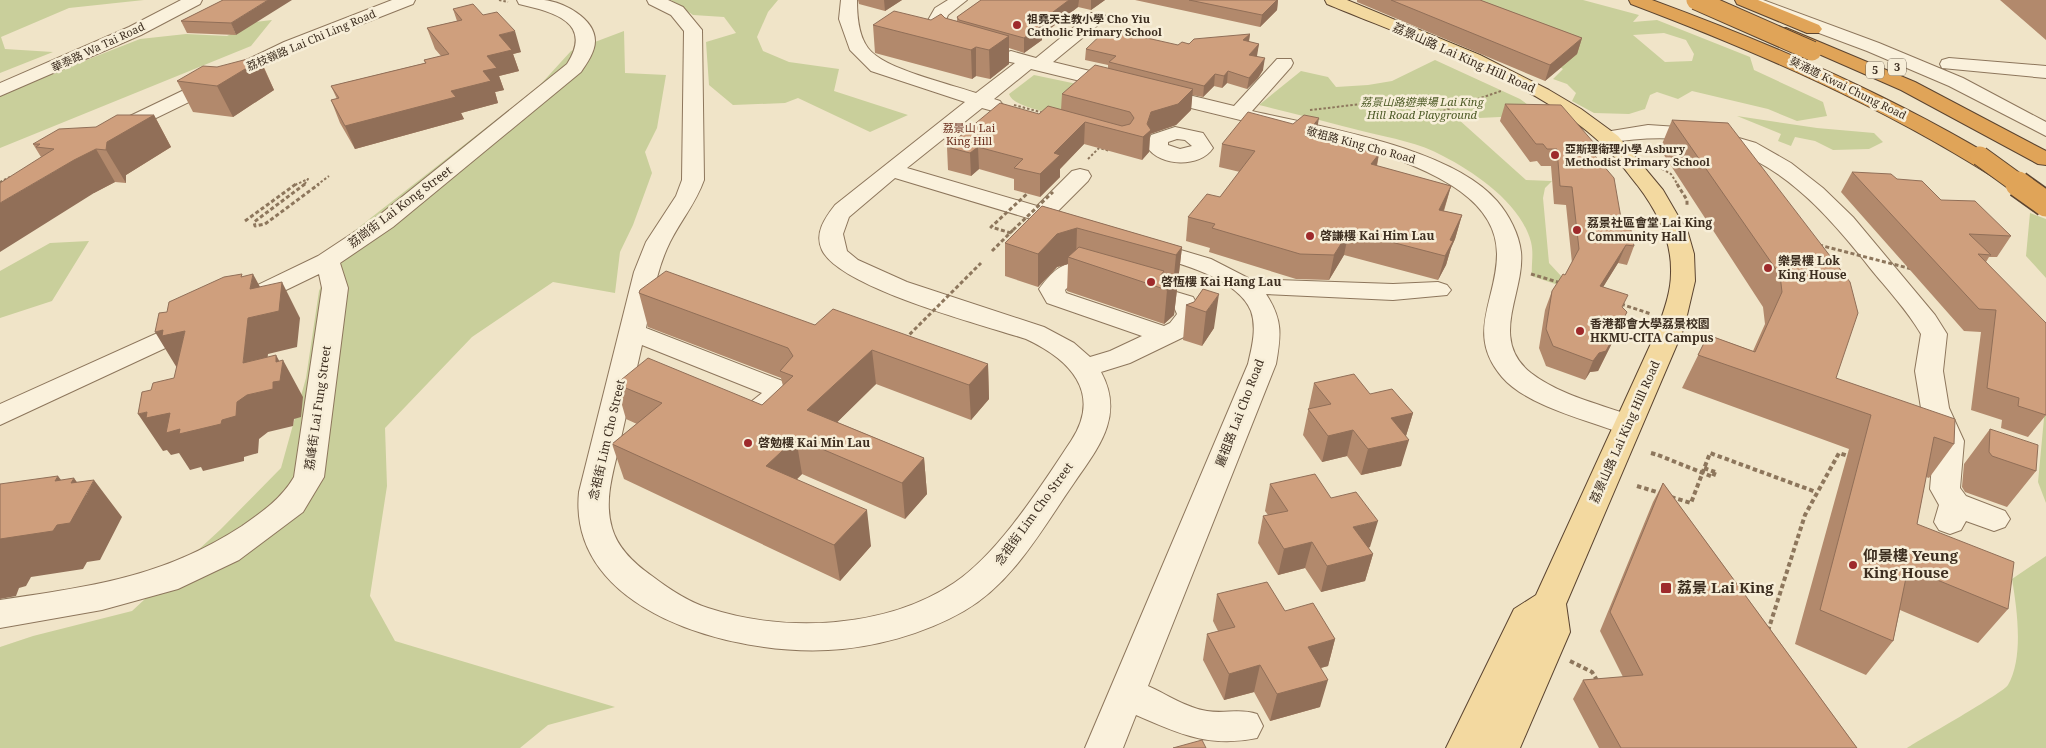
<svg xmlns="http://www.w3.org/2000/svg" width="2046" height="748" font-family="'Noto Serif','Noto Sans TC',serif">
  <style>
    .green { fill: #c9cf9b; fill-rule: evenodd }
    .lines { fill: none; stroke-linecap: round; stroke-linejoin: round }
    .minor-casing { stroke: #8d765c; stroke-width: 2 }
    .major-casing { stroke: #5b4430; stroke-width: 2 }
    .highway-casing { stroke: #5b4430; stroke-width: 2 }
    .path-far2 { stroke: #8d765c; stroke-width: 2; stroke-dasharray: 2.5 2; stroke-linecap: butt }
    .path-far1 { stroke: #8d765c; stroke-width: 3; stroke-dasharray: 4 2.5; stroke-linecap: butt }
    .path { stroke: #8d765c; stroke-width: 4; stroke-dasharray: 4.5 3; stroke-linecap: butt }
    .minor { fill: #faf1dc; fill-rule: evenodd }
    .major { fill: #f3d9a0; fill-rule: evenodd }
    .highway { fill: #e0a458; fill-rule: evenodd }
    .highway-bridge-far1-casing { stroke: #5b4430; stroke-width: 21; stroke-linecap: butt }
    .highway-bridge-casing { stroke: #5b4430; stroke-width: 28; stroke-linecap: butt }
    .path-bridge-far1 { stroke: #8d765c; stroke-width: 3; stroke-dasharray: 4 2.5; stroke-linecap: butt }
    .path-bridge { stroke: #8d765c; stroke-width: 4; stroke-dasharray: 4.5 3; stroke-linecap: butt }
    .highway-bridge-far1 { stroke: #e0a458; stroke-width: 19 }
    .highway-bridge { stroke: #e0a458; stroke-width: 25 }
    .wall { fill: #b2896c }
    .shaded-wall { fill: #916f58 }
    .building { fill: #cf9f7d; stroke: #916f58 }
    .poi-dot { fill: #9e2a2b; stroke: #f7eed8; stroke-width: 2 }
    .labels { text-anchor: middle; stroke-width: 5; stroke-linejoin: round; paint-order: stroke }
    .far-poi-label { font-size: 11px; font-weight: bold; fill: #3d2e20; stroke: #f7eed8; text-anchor: start }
    .far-street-label { font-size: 11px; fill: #3d2e20; stroke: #f7eed8 }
    .shield { fill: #f7eed8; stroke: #756857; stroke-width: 1 }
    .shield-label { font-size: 11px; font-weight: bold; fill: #3d2e20 }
    .far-park-label { font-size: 11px; font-style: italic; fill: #4d5a26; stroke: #f7eed8 }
    .far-neighbourhood-label { font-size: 11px; fill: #6b2e1e; stroke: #f7eed8 }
    .street-label { font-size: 12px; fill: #3d2e20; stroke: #f7eed8 }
    .poi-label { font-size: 12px; font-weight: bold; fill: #3d2e20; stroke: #f7eed8; text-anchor: start }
    .near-poi-label { font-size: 15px; font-weight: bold; fill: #3d2e20; stroke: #f7eed8; text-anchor: start }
  </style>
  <rect width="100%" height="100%" fill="#f0e4c8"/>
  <path class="green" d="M0,0h144l-75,8 -68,29 4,12 48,3 -53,21z
    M671,0h107l-10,12 -11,25 6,14 26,11 50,7 -5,22 74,24 -38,17 -72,-34 -13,5 -52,2 -24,-20 -3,-43 30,-9 -12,-16 -31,-2z
    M1443,0h140l56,15 -6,7 24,-2 93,37 4,13 69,32 4,14 -30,5 -29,-12 -76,-18 -14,8 -21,-7 -7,3 -5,14 -16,5 -35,-1 -22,-12 4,-8 -9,-9 -14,-5 10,-10zM1664,33l22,7 8,14 -2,7 -27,1 -32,-27z
    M272,20l-21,26 -251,102v-54l140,-55 46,-5 41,2 28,-14z
    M624,31l1,42 41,2 -9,53 -12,24 7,21 -19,52 -13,27 -5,41 -62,-11 -81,55 -87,91 2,58 -17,110 25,45 220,66 -67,18 -28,23h-520v-101l33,-11 99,-25 89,-82 60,-61 25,-90 13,-87 21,-49 175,-137 25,-20 31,-34z
    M1435,60l85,39 22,16 -84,4 68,61 26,1 -7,7 -2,10 6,65 13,14 -4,8 -26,-9c-1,-12 2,-22 -1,-34 -10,-38 -55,-69 -88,-86 -23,-13 -52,-18 -77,-24 -35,-9 -71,-18 -107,-27l42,-34 27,6 8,10 32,-2 24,-4z
    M1034,75l43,9 -17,31c-13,-3 -47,-8 -51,-21z
    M1737,116l80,12 57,5 9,9 -14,7 -36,1 -18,-9 -20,-4 -4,9 -13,-5 3,-7z
    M2030,213l16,6v59l-20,-22z
    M89,241l-37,60 -52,17v-47l50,-28z
    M2046,397v106l-8,-21z
    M2046,556v192h-139c14,-9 96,-55 101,-63 16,-28 9,-76 4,-106z"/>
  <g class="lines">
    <defs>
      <path id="minor" d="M181,0h21l-2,4 -59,31 -141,61v-13l129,-56z
        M392,0h23l-2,4 -117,46 -175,85 -7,2 -7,-2 -3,-4 3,-4 177,-85z
        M517,0c8,0 18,0 27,0 19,2 51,18 51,41 0,11 -8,22 -14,31l-188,155 -53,36 8,25 -24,189 -21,35 -64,48 -61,29 -76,21 -102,18v-28c91,-14 162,-22 242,-74 20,-14 39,-27 52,-49l28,-189 -3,-14 -62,30 -9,3 -9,-3 -4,-5 4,-5 79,-38 59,-39 190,-153c27,-42 -14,-52 -48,-60z
        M647,0h21l15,7 19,23 2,150c-8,23 -23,40 -34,62 -13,26 -18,57 -24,86l147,57 4,6c-10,16 -31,33 -50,28l-4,-7 4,-7 15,-12 -120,-48c-7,31 -14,62 -21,93 -6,29 -18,60 -9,90 6,21 23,36 40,48 17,13 35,25 56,32 76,25 177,21 246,-25 45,-30 87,-97 117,-142 32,-49 -2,-82 -45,-102 -43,-14 -186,-51 -204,-89 -8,-17 3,-32 13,-45l130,-103 -94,-31 -21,-21 -11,-31 2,-19h16c0,15 1,35 11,48 15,21 82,36 108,45l39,-30 -10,-2 -3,-4 3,-4 6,-2 25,7 55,-45h12l3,4 -3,4 -50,41 181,44 43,-47h14l2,4 -2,4 -39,44c68,16 199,36 245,90 12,14 22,33 24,51 4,41 -33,87 10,121 30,23 72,32 107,45l4,7 -4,7 -10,3 -10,-3c-35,-13 -92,-27 -116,-55 -37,-43 -5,-77 -5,-123 0,-55 -63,-80 -105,-97l-361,-88 -37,30 6,2 3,4 -3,4 -7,2 -11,-3 -75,60 130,38 35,-35 8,-2 8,2 3,5 -3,5 -31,31 23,7 4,5 -4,5 -8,2 -8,-2 -169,-51 -46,39 -6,17 4,17 11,9 49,22 137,45 30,16 16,14 20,-6 32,-15 -95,-33 -8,-14c11,-15 24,-30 44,-25l110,33 10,17 -15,21 -58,28 -29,9c24,44 -3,76 -27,111 -32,46 -61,100 -110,128 -40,23 -91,37 -136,39 -93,5 -261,-37 -249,-158l55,-220 12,-30 30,-46 6,-16 2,-149 -13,-16 -22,-11zM1077,278l97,29 3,7 -7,9 -6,3 -98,-33 -1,-3z
        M948,0h19l-19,15 -3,7c6,7 16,12 22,20l-3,4c-16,4 -28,-12 -37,-24l8,-14z
        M1739,0h24l116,43 84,35 83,44v14l-97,-50 -82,-35 -126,-47z
        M1949,58l97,8v12l-104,-10 -2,-4 2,-4z
        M1648,125l60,4 48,14 35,20 32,25 30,29 82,98 12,19 -4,37 6,37 15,33 -4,47 6,8 39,15 5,8 -5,8 -11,4 -28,-10 -5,9 -11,4 -11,-4 -5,-8 5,-17 -9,-16 4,-48 -13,-33 -6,-37 6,-37c-14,-24 -34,-45 -51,-66 -75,-96 -137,-146 -264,-125l-7,-2 -3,-4 3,-4z
        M1175,127l28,6 10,15c-13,20 -53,19 -66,-1l4,-12zM1177,139l8,1 7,6 -12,3 -12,-4v-3z
        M1147,240l64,19 39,20 143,5 45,-2 9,3 4,5 -4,5 -54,5 -127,-6c17,26 15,41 10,70l-128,322c18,8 39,22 59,25 18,3 33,-3 50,3l6,12 -6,12c-47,10 -78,-4 -121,-23l-13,33h-38l163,-384c4,-17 9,-36 3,-53 -14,-35 -80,-50 -112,-59l-4,-5 4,-5z
        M193,317l9,2 4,6 -4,6 -202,94v-21z"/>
      <path id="major" d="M1325,0h22l133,55 69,35 32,19 37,27 45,54 25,43 6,21 1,27 -11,47 -118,276 4,28 -50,116h-74l68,-139 22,-14 122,-267c6,-18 13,-36 13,-55 1,-33 -14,-62 -33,-87 -11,-14 -22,-29 -35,-41 -67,-64 -190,-105 -276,-141z"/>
      <path id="highway" d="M1629,0h23c125,46 245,98 359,168l3,5 -3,5 -8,2 -8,-2c-115,-73 -237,-126 -364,-174z
        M1735,0h23l61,25 3,4 -3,4h-12l-70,-29z
        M1786,28l129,54 131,69v14l-8,-1 -137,-74 -121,-53 -3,-4 3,-4z"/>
    </defs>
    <use href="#minor" class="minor-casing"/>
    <use href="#major" class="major-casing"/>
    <use href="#highway" class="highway-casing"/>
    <path class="path-far2" d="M499,0l9,2
      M1014,105l30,8
      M1310,110l69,-8 58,11 64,-22
      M1088,159l11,-11 11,3
      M1662,169l9,5 7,11
      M0,182l10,-5
      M295,185l13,-6 -4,6
      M317,185l12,-9"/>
    <path class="path-far1" d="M305,184l-51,38 1,4 10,-2 54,-40
      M1677,184l10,16v5
      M245,221l51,-37
      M992,251l21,-21
      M1531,274l30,9
      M1621,304l30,10"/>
    <path class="path" d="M1651,453l7,2
      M1704,468l11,4
      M1637,486l23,7
      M1671,497l20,6 19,-50 106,39
      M1768,631l37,-116 34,-62 12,4
      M1570,661l22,11 6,10"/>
    <use href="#minor" class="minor"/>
    <use href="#major" class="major"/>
    <use href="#highway" class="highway"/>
    <defs>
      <path id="highway-bridge-far1" d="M1696,0l116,51
        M1980,156l40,29"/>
      <path id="highway-bridge" d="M2018,184l28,20"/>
    </defs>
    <use href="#highway-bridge-far1" class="highway-bridge-far1-casing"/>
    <use href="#highway-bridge" class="highway-bridge-casing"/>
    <path class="path-bridge-far1" d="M1013,230l40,-38
      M1011,233l-20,-6 38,-35
      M1819,245l93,24
      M905,339l76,-76"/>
    <path class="path-bridge" d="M1658,455l55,22 2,-5"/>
    <use href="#highway-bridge-far1" class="highway-bridge-far1"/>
    <use href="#highway-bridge" class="highway-bridge"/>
  </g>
  <path class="wall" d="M223,0l13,35 -49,-2 -6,-12z
    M858,0h44l-17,11 -26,-7z
    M981,0h124l-14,10 -13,-3 -36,28v5l-18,13 -15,-5v16l-19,15 -14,-3 -4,3 -97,-26 -2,-28 58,-5 14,-2 12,3v-4z
    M1135,0h143l-1,10 -17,17z
    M1357,0h123l102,38 -5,16 -32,27 -188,-79z
    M2000,0h46v40z
    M453,9l30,6 38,37 -8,2 6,17 -20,5 5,14 -9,2 3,11 -37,10 3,6 -109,30 -15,-26 -9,-23 6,-1 -6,-13 94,-23 -1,-3 17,-4 -6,-7 -8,-21 30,-7z
    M1250,34l-1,8 10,2 -3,12 7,14 -5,8 -11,11 -20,-6 -5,5 -8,-2 -11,11 -11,-2 -1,15 -15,15 -26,9 -1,18 -7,8 -58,-16 -24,25v8l-20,20 -26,-7v-11l-35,-10 -8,7 -23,-6 -1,-23 92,-33 22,-4 1,-16 46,-25v-4l-23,-5 1,-11 92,-4z
    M259,56l15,34 -41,27 -40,-5 -16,-31z
    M1505,104l89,39 -3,8 31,73 12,22 -7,19 -9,-2 -15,24 24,25 -9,19 -20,40 -8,1 -5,8 -39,-14 -7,-18 6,-38 7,-19 13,-16 7,-12 -6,-58 -12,-1 -3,-38h-10l-4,-5 -7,1 -30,-41z
    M154,115l17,32 -45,28v8l-11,-1 -21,11 -53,-36 -8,-13 63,-17z
    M1672,120l56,3 108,255 118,66 -25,34 -3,-1 -9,47 91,85 -30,34 -78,-33 -7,31 -27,34 -71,-31 54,-195 -167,-61 26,-53 45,16 12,-27 -2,-17 -103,-158z
    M1315,139l64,15 -2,12 74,20 -7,25 18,4 -7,24 -4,9 -5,17 -8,15 -94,-25 -15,25 -33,-1 -87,-27 1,-4 -24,-7 2,-24 32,-20 20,-25 -21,-5 3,-23z
    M1852,172l45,7 44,21 70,36 -14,21h-8l-3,5 60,153 -18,22 -27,-9 1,-8 -31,-10 10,-78 -17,-1 -123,-139z
    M1042,206l140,41 -8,68 -10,9 -97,-33 1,-27 -11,3 -19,20 -33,-11v-33z
    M1203,289l11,39 -12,18 -19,-6 3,-35 8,-3z
    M639,293l176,32 173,39 1,35 -18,21 -95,-36 -39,38 87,36 3,36 -22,25 -103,-45 -5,5 74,67 -31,35 -216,-102 -12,-35 25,-20 -11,-5 -10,-35 146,21 21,-19 -2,-8 -133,-51z
    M1314,383l56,11 43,19 -7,23 -5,30 -40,9 -14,-19 -25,6 -19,-27z
    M1990,429l46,42 -29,36 -42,-15 -3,-5 2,-23z
    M1663,483l194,265h-258l-26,-49 10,-19 40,-3 -23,-46 53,-129z
    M1270,484l61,14 39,49 -2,1 5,6 -8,27 -44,11 -16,-24 -27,7 -20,-32 5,-27 5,-1 -3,-4z
    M1217,594l68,17 50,28 -7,27 -7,2 -1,39 -50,14 -16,-29 -30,8 -21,-40 4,-26 11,-3 -5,-10z"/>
  <path class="shaded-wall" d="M268,0h24l-56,35 -5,-12z
    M884,0h18l-17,11z
    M1069,0h10l-1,7 -36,28v5l-18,13v-15l13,-14z
    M1091,0h14l-14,10z
    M1277,0h1l-1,10 -17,17 2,-12z
    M515,31l6,21 -8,2 6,17 -20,5 5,14 -9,2 3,11 -37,10 3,6 -109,30 -10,-23 106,-35 32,-20 4,-15 12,-21z
    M1250,34l-2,11 -5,-5z
    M1009,36v28l-19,15 -1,-29z
    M1582,38l-5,16 -32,27 5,-16z
    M1259,44l-2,12 -10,10 2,-11z
    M976,47v29l-4,3 -1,-29z
    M1265,58l-2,12 -5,8 -11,11 2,-11z
    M260,60l14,30 -41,27 -16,-31z
    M1228,71l-1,12 -5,5 2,-12z
    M1215,74l-1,12 -11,11 1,-11z
    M1193,89l-2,21 -15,15 -26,9 -1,18 -7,8 1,-23 8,-25z
    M154,115l17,32 -45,28v8l-20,-33 1,-8z
    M1319,118l-4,23 -10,-5z
    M1085,122l-1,22 -24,25v8l-20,20v-23l14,-21z
    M978,147l1,22 -8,7 -1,-23z
    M96,149l19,33 -21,11 -94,59v-49l74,-43z
    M1379,154l-5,23 -3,-13z
    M1451,186l-7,23 -12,25 7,-24z
    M1462,215l-7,24 -4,9 -5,17 -8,15 12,-40z
    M1077,228l-1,32 -8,-3v7l-11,3 -19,20v-33l19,-20z
    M1349,231l-5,24 -15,25 5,-25z
    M1626,245l-8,18 -26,42 8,-19z
    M1182,247l-8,68 -10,9 3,-34 6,-5 3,-30z
    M253,274l19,35 10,-27 18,36 -3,29 -29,7 -4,37 12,-29v-7l6,11 1,-6 20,37 -2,20 -7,2 -1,7 -25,6 -9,7 -1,14 -14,4v4l-41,10 -2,-4 -11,3 -11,-17 -8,2 -4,-5 -4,1 -25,-37 9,-2 23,1 52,7 15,-18 6,-39 7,-74z
    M1219,294l-5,34 -12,18 4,-34z
    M1627,312l-9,19 -20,40 -8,1 -5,8 8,-19z
    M163,330l22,1 -8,37 -22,-36z
    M872,350l4,34 -63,62 -6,-36z
    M988,364l1,35 -18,21 -2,-35z
    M1413,413l-8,26 -14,-21z
    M1353,430l-6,26 -25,6 6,-26z
    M796,438l6,36 -28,28 -8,-36z
    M1409,440l-8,26 -40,9 7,-26z
    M924,458l3,36 -22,25 -3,-36z
    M58,476l22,29 -9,-22 3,-5 12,17 8,-15 28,37 -22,43 -13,2 -4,7 -52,8 -5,9 -7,2 -3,8 -16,3v-60l55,-58z
    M867,510l4,36 -31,35 -6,-36z
    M1378,521l-8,26 -24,7 7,-27z
    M1312,542l-7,26 -27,7 6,-26z
    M1373,554l-8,27 -44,11 6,-26z
    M1335,639l-7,27 -27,7 7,-26z
    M1260,665l-6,27 -30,8 5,-26z
    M1328,680l-8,27 -50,14 7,-27z"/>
  <path class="building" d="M223,0h45l-37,23 -50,-2z
    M981,0h88l-32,24 5,1 -18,13 -65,-18 -2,-3z
    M1189,0h88l-15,15z
    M1391,0h89l102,38 -32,27z
    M473,4l10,11 14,-3 18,19 -16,4 13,15 -25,6 10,12 -14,3 8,10 -40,10 5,6 -111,29 -14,-26 8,-2 -8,-12 95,-23 -2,-3 25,-6 -22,-26 35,-8 -9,-11z
    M894,11l37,9 10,-6 4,4 64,18 -20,14 -13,-3 -5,3 -98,-25z
    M1107,29l71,16 4,-3 7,2 5,-5 56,-5 -7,6 16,4 -10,11 16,3 -6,8 -10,12 -21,-7 -4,5 -9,-2 -11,12 -95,-24 7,-6 -30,-7z
    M259,56l1,4 -43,26 -40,-5 26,-15 14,1z
    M1095,65l98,24 -15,15 -27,8 -4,12 4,6 -8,7 -58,-15 -31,31 6,2 -20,19 -26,-6 9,-9 -45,-12 -8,6 -23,-6 53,-44 39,11 9,-8 74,20 8,-2 4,-6 -4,-6 -68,-18z
    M1505,104l56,1 33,38 -9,1 29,34 8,46 8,1 4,21 -8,-1 -26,41 28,9 -6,12 5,5 -21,39 -7,2 -6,8 -40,-15 -7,-17 6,-38 11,-17 2,1 14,-26 -7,-62 -12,-1 -3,-37h-10l-4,-5h-7z
    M1248,112l45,12 11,-9 15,3 -14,18 74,18 -8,10 80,22 -12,24 23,5 -12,25 3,1 -8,15 -96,-25 -15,24 -34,-1 -88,-26 3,-4 -27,-7 19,-23 13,3 35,-46 -33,-7z
    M117,115h37l-47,27 -1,8 -10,-1 -22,11 -74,43v-20l54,-34 -18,-2 4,-3h-7l26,-15 37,-2z
    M1672,120l56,3 122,159 8,31 -22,65 119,41 -1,25 -20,-7 -17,87 97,38 -6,47 -100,-41 -15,73 -73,-31 51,-195 -173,-60 10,-20 47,17 27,-60 -2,-17z
    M1852,172l39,2 6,5 25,2 19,19 34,1 36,35 -42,-2 22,21 -13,-1 68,69v92l-28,-9 1,-8 -32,-10 9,-78 -17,-1z
    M1042,206l140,41 -6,8 -99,-27 -20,6 -19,20 -33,-11z
    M1079,247l85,24 -4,5 18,5 -11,9 -99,-33z
    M666,271l149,54 18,-16 155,55 -19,21 -97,-35 -65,60 117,48 -22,25 -106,-45 -30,28 101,44 -33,35 -222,-101 50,-41 -46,-19 32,-26 114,47 31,-29 -13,-5 13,-15 -5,-8 -149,-55 1,-3z
    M242,274l-1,3 12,-3 -3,15 32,-7 -3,29 -31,7 -5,45 33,-8v7l7,-2 -3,21 -7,1v7l-26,6 -10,7 -1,14 -14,4 -1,4 -42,10 1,-5 -14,4 4,-20 -24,5 1,-6 -9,2 4,-22 9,-2 2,-7 21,-5 11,-47 -23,5 1,-6 -8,2 4,-19 8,-1 2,-10 55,-25z
    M1203,289l16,5 -13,18 -20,-7 8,-3z
    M1354,374l16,20 22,-5 21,24 -22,5 18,22 -41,9 -15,-19 -25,6 -20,-27 23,-5 -17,-21z
    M1990,429l48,16 -2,26 -44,-15 -3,-4z
    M1315,474l16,24 25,-6 22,29 -25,6 20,27 -46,12 -15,-24 -28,7 -21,-33 25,-5 -18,-27z
    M58,476l-3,5 19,-3 -3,5 23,-3 -24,43 -13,2 -4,6 -53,8v-55z
    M1663,483l194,265h-236l-38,-68 60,-5 -33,-63z
    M1267,582l18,29 28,-8 22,36 -27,8 20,33 -51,14 -17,-29 -31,9 -22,-40 28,-7 -18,-33z
    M1202,740l4,8h-33z"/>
  <g class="poi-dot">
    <circle cx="1017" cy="25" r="5"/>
    <circle cx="1555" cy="155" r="5"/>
    <circle cx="1577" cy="230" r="5"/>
    <circle cx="1310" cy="236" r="5"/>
    <circle cx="1768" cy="268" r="5"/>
    <circle cx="1151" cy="282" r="5"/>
    <circle cx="1580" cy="331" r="5"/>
    <circle cx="748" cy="443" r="5"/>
    <circle cx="1853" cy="565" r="5"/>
    <rect x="1660" y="582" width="12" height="12" rx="2.5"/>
  </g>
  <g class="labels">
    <g class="far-poi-label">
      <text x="1027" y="23">祖堯天主教小學 Cho Yiu<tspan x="1027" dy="13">Catholic Primary School</tspan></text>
      <text x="1565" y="153">亞斯理衛理小學 Asbury<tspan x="1565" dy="13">Methodist Primary School</tspan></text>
    </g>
    <g class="far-street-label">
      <text transform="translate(311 40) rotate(-23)" y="4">荔枝嶺路 Lai Chi Ling Road</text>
      <text transform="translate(98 47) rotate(-25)" y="4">華泰路 Wa Tai Road</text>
      <text transform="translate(1848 88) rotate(26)" y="4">葵涌道 Kwai Chung Road</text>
      <text transform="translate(1361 145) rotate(15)" y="4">敬祖路 King Cho Road</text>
    </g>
    <g class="shield">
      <rect x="1888" y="58.5" width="18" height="17" rx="4"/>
      <rect x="1866" y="61.5" width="18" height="17" rx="4"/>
    </g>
    <g class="shield-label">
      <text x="1897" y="71">3</text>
      <text x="1875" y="74">5</text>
    </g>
    <g class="far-park-label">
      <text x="1422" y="106">荔景山路遊樂場 Lai King<tspan x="1422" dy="13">Hill Road Playground</tspan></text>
    </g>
    <g class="far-neighbourhood-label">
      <text x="969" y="132">荔景山 Lai<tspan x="969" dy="13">King Hill</tspan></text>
    </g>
    <g class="street-label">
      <text transform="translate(1464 58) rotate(24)" y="4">荔景山路 Lai King Hill Road</text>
      <text transform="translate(400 207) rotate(-37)" y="4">荔崗街 Lai Kong Street</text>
      <text transform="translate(318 408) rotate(-82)" y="4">荔峰街 Lai Fung Street</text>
      <text transform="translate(1240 413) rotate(-69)" y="4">麗祖路 Lai Cho Road</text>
      <text transform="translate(1625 432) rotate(-66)" y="4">荔景山路 Lai King Hill Road</text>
      <text transform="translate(607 440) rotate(-77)" y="4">念祖街 Lim Cho Street</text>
      <text transform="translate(1034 514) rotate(-54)" y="4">念祖街 Lim Cho Street</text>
    </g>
    <g class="poi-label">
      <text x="1587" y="227">荔景社區會堂 Lai King<tspan x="1587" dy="14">Community Hall</tspan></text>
      <text x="1320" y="240">啓謙樓 Kai Him Lau</text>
      <text x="1778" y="265">樂景樓 Lok<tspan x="1778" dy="14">King House</tspan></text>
      <text x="1161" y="286">啓恆樓 Kai Hang Lau</text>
      <text x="1590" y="328">香港都會大學荔景校園<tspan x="1590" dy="14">HKMU-CITA Campus</tspan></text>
      <text x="758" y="447">啓勉樓 Kai Min Lau</text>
    </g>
    <g class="near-poi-label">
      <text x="1863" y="561">仰景樓 Yeung<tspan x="1863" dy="17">King House</tspan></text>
      <text x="1677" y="593">荔景 Lai King</text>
    </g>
  </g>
</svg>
